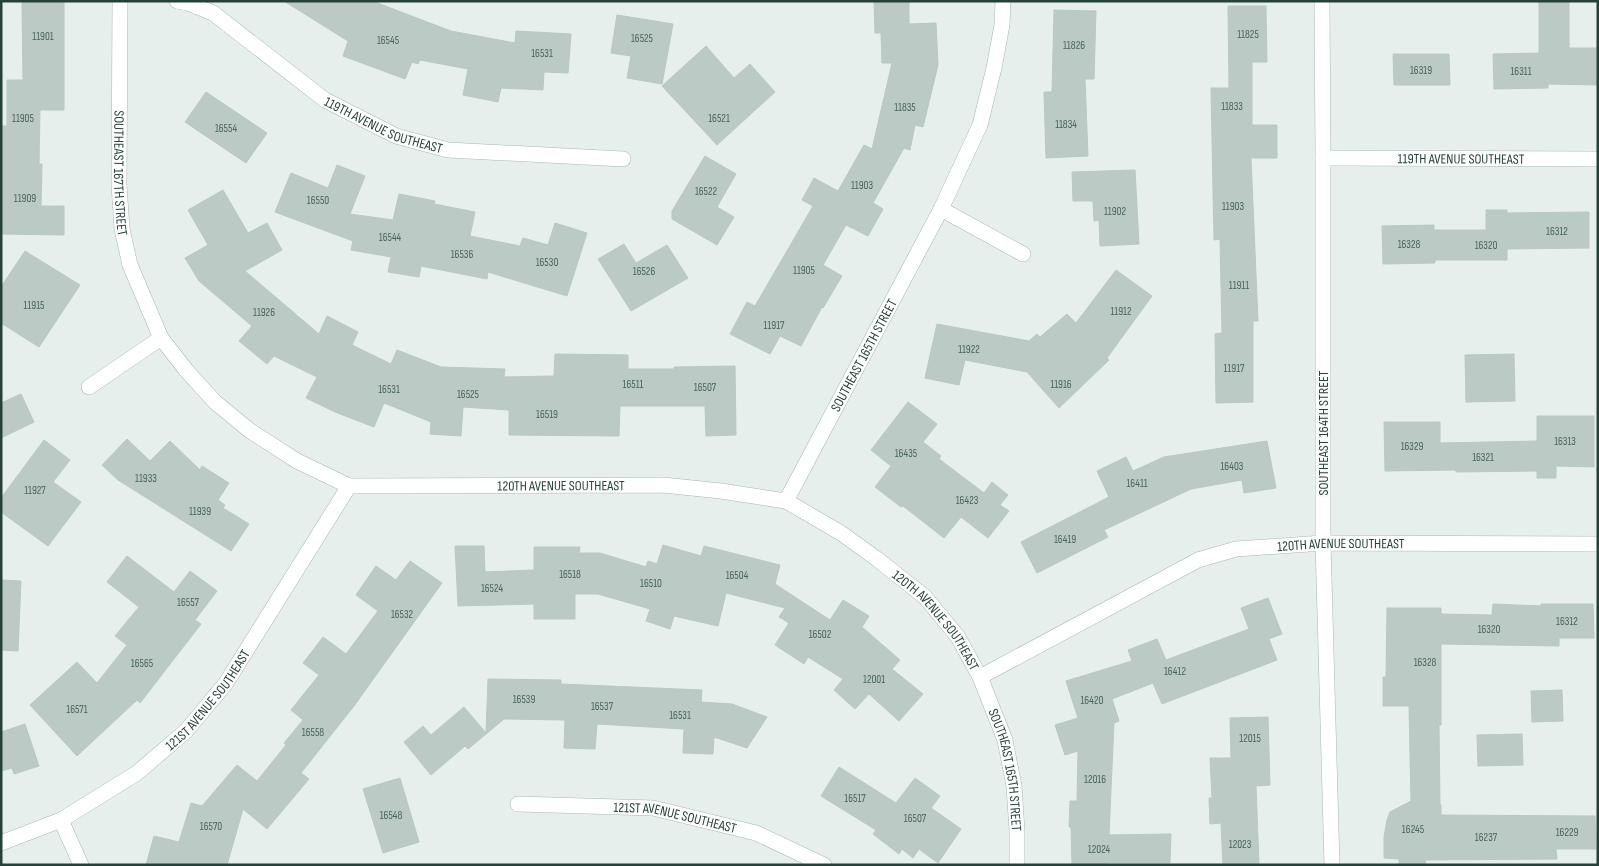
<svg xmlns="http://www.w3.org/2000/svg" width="1599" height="866" font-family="'Sofia Sans Condensed',sans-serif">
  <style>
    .building { fill: #bbcac4; stroke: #b8c9c2 }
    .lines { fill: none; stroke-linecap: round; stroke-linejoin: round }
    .minor-casing { stroke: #a8b8b2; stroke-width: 16 }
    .minor { stroke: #fff; stroke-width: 15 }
    .labels { text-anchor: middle; stroke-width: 4; stroke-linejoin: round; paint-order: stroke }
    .number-label { font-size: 11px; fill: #4a645c }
    .street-label { font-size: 14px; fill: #24423a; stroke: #f7fbf9 }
  </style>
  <rect width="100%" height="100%" fill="#e6efeb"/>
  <path class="building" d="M22,1h42v109h-24l-1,54h3l-1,42h23v29l-63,-1v-108h6v-46h16z
    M284,1h88l79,30 64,12 1,-12 55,3 -3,39 -24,-1 -1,18 -42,-2 -3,14 -35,-7 5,-26 -48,-9 -2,4 -6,-2 -7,17 -62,-23 5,-15z
    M874,1h35v23l27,-1 2,42 -15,62 -8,-2 -5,25 -6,-2 -31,55 10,6 -15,27 -22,-11 -23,40 19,11 -19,32 -1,-1 -21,39 -21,-10 -10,18 -40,-20 17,-32 8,4 58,-100 -11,-6 12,-22 24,13 26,-46 8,4 20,-86h-10l-1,-30h-6z
    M1539,1l30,1v46h29v37l-50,-1v4l-54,1 -1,-35 46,-1z
    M1228,6h38l1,56h-15v63h25v33h-26l7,163h-5v81l-37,1 -1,-69 7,-1 -2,-94 -6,1 -3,-152h18z
    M1054,10l42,1 -2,68h-9l3,77 -42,2 -2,-66h8z
    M617,15l56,9 -11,60 -35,-6 4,-22 -20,-3z
    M706,46l28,32 16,-14 25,28 -58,53 -55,-59z
    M1393,54h56l1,31h-56z
    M206,92l61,41 -21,30 -61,-41z
    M705,156l31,18 -19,33 17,10 -17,28 -45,-26v-8z
    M337,165l28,11 -15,38 43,6 6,-26 36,7 -1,3 41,8 -5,24 50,10 3,-8 25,7 7,-22 32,10 -20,63 -79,-24 -1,7 -66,-13 -2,11 -31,-5 3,-15 -40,-7 2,-9 -78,-29 16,-39 37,15z
    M1135,170l4,74 -39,2 -1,-26 -5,1 -1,-20h-20l-1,-29z
    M223,190l25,43 19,-10 15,27 -37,21 74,63 8,-18 31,16 -6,13 39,19 6,-14 44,17 64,2 -1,8 50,-1 1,-22 73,1v14h46v-2l61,-1 1,69 -30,1 -1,-30h-85l-1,30 -110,-1v-25l-46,-3 -2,29 -31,-2 1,-12 -47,-19 -10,24 -39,-15 -29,-14 11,-21 -43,-21 -7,8 -28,-23 13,-15 -53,-45 -14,-23 23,-13 -20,-35z
    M1486,210h21v3l82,-1v36l-82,1v11h-72v3l-52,1 -1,-38 52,-1v5h52z
    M624,244l12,19 31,-18 21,33 -57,33 -33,-52z
    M25,251l55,34 -41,62 -38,-24v-36z
    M1116,270l36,26 -45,62 2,2 -50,48 -32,-36 -62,-12 -6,25 -34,-7 12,-54 92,17 8,-7 3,3 27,-23 9,9z
    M1514,354l1,47 -49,1 -1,-47z
    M21,394l13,28 -33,16v-35z
    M908,402l29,22 -14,18 18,14 -2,3 45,34 8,-11 16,13 -8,10 9,6 -21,27 -27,-21 -17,21 -41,-32 -2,1 -26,-20 16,-21 -20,-16z
    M1537,416h57v51l-38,-1v12h-19v-7l-81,1v-2l-71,1 -1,-49h56v21l97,-2z
    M127,439l23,22 20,-20 30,29 2,-4 27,17 -11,17 7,5 -2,3 26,16 -18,27 -113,-71 -16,-15z
    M44,440l26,20 -17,22 28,20 -33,44 -47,-34v-14z
    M1267,441l9,47 -32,5 -2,-13 -51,9 -87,41 4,7 -71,36 -16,-31 88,-45 -12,-26 29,-14 7,14 31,-14z
    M663,545l38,11 3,-10 76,19 -5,19 55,36 13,-20 26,16 -7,11 38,33 -8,9 31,25 -24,27 -30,-27 -14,15 -21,-19 9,-11 -35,-22 -4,7 -29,-19 14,-22 -10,-6 6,-9 -59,-15 -8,33 -44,-10 -4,13 -24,-8 4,-12 -52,-15h-23v25h-41v-15l-76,2 -3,-60h29l1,26 49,-2v-23h46l-1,6h21l46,14 2,-6 9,3z
    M127,556l47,36 16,-21 27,20 -22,29 6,4 -61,79 -3,-3 -60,56 -47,-51 47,-43 20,21 30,-38 -12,-9 24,-29 -32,-25z
    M410,561l32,22 -88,123 -53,67 8,6 -42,50 -24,-20 -16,56h-81l8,-29 25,6 12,-39 11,3 35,-41 20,16 29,-36 -2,-2 19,-23 -12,-10 28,-35 -16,-12 20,-26 23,17 32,-43 -22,-16 20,-29 20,14z
    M1,580l20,1 -3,70 -17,-1z
    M1268,598l14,36 -13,5 8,21 -115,44 -9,-21 -41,16 7,22 -5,2 -5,112 62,-1 -1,29h-62v2h-36l-1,-38h-2l1,-26h7l1,-50 -13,4 -10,-30 23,-7 -12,-37 66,-20 -4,-11 29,-11 9,21 83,-31 -8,-21z
    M1493,604l48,2v-2h52l1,34h-35v8l-118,-2v81h-2l1,80h1v10l154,1 1,33h-40l1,10 -132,1 1,5h-27v-6l-15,-1v-21l3,-17 3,-8 21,-11 -2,-95h-26v-29h3l1,-69h54v6l51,1z
    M488,679l73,1v4l141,6 -1,12 31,2 35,13 -20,31 -33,-11 -1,17 -30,-1 1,-24 -87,-5 -2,25 -31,-1 1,-28 -61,-1 -36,30 -3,-3 -34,29 -27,-33 19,-16 8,9 33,-28 22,26z
    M1562,690l1,31 -31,1 -1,-31z
    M1268,717l2,68 -14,1 3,79h-36l-2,-42 -11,1 -1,-26h3l-2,-40h21l-1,-40z
    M25,724l14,42 -25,8 -2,-6 -11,3v-39z
    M1522,734l1,31 -45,1 -1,-31z
    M839,767l57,36 19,-25 25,18 -9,12 30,21 -23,34 -19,-14 -6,9 -11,-9 -3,5 -26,-20 3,-4 -55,-34z
    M400,778l19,64 -36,11 -20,-64z"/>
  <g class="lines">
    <defs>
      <g id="minor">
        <path id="s1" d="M120,1l-1,184 3,44 8,36 31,73 25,32 29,32 34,28 48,31 52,25 314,-1 58,6 65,10 55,32 36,26 48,38 33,40 22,40 25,63 9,46 3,45v34"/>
        <path id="s2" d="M177,1l11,2 25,10 112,87 71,36 52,14 175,9"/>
        <path d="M1322,1l1,157v385l9,322"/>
        <path id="s3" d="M1323,158l275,1"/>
        <path d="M941,209l82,45"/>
        <path d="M89,387l72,-49"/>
        <path id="s4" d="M786,501l155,-292 39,-84 14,-57 8,-43 1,-24"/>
        <path id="s5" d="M980,677l218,-117 38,-11 87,-6 275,1"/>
        <path id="s6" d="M518,804l135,4 103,25 68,32"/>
        <path d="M61,820l20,45"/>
        <path id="s7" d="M1,843l60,-23 76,-47 49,-42 40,-48 123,-197"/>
      </g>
    </defs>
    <use href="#minor" class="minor-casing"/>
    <use href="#minor" class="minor"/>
  </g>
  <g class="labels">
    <g class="number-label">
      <text x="1248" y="38">11825</text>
      <text x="43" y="40">11901</text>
      <text x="642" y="42">16525</text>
      <text x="388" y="44">16545</text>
      <text x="1074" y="49">11826</text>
      <text x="542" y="57">16531</text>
      <text x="1421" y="74">16319</text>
      <text x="1521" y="75">16311</text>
      <text x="1232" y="110">11833</text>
      <text x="905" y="111">11835</text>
      <text x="23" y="122">11905</text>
      <text x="719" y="122">16521</text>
      <text x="1066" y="128">11834</text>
      <text x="226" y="132">16554</text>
      <text x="862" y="189">11903</text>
      <text x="706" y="195">16522</text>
      <text x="25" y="202">11909</text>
      <text x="318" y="204">16550</text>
      <text x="1233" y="210">11903</text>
      <text x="1115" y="215">11902</text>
      <text x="1557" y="235">16312</text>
      <text x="390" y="241">16544</text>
      <text x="1409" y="248">16328</text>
      <text x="1486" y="249">16320</text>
      <text x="462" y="258">16536</text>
      <text x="547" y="266">16530</text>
      <text x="804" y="274">11905</text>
      <text x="644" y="275">16526</text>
      <text x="1239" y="289">11911</text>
      <text x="34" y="309">11915</text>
      <text x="1121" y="315">11912</text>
      <text x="264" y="316">11926</text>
      <text x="774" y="329">11917</text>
      <text x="969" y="353">11922</text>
      <text x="1234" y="372">11917</text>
      <text x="633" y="388">16511</text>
      <text x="1061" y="388">11916</text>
      <text x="705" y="391">16507</text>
      <text x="389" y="393">16531</text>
      <text x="468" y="398">16525</text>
      <text x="547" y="418">16519</text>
      <text x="1565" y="445">16313</text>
      <text x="1412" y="450">16329</text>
      <text x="906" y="457">16435</text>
      <text x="1483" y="461">16321</text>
      <text x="1232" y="470">16403</text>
      <text x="146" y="482">11933</text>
      <text x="1137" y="487">16411</text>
      <text x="35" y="494">11927</text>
      <text x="967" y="504">16423</text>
      <text x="200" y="515">11939</text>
      <text x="1065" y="543">16419</text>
      <text x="570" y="578">16518</text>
      <text x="737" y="579">16504</text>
      <text x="651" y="587">16510</text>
      <text x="492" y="592">16524</text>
      <text x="188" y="606">16557</text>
      <text x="402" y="618">16532</text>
      <text x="1567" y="625">16312</text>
      <text x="1489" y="633">16320</text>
      <text x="820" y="638">16502</text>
      <text x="1425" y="666">16328</text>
      <text x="142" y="667">16565</text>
      <text x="1175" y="675">16412</text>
      <text x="874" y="683">12001</text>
      <text x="524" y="703">16539</text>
      <text x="1092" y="704">16420</text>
      <text x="602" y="710">16537</text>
      <text x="77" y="713">16571</text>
      <text x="680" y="719">16531</text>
      <text x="313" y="736">16558</text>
      <text x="1250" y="742">12015</text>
      <text x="1095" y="783">12016</text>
      <text x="855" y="802">16517</text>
      <text x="391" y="819">16548</text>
      <text x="915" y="822">16507</text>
      <text x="211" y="830">16570</text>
      <text x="1413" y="833">16245</text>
      <text x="1567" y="836">16229</text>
      <text x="1486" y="841">16237</text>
      <text x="1240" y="848">12023</text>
      <text x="1099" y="853">12024</text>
    </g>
    <g class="street-label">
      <text dy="5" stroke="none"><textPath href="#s2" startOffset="244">119TH AVENUE SOUTHEAST</textPath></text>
      <text dy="5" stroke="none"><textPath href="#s3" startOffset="138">119TH AVENUE SOUTHEAST</textPath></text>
      <text dy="5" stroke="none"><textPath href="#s1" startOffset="172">SOUTHEAST 167TH STREET</textPath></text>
      <text dy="5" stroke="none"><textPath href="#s4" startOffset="165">SOUTHEAST 165TH STREET</textPath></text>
      <text transform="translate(1323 433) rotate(-90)" y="5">SOUTHEAST 164TH STREET</text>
      <text dy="5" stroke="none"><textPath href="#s1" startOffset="799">120TH AVENUE SOUTHEAST</textPath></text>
      <text dy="5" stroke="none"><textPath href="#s5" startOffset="392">120TH AVENUE SOUTHEAST</textPath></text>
      <text dy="5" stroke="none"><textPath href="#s1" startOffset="1219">120TH AVENUE SOUTHEAST</textPath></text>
      <text dy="5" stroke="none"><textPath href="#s7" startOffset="256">121ST AVENUE SOUTHEAST</textPath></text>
      <text dy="5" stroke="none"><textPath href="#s1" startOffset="1389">SOUTHEAST 165TH STREET</textPath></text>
      <text dy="5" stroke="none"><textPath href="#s6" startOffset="158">121ST AVENUE SOUTHEAST</textPath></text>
    </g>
  </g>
  <rect width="1599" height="866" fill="none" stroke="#24423a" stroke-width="5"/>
</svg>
